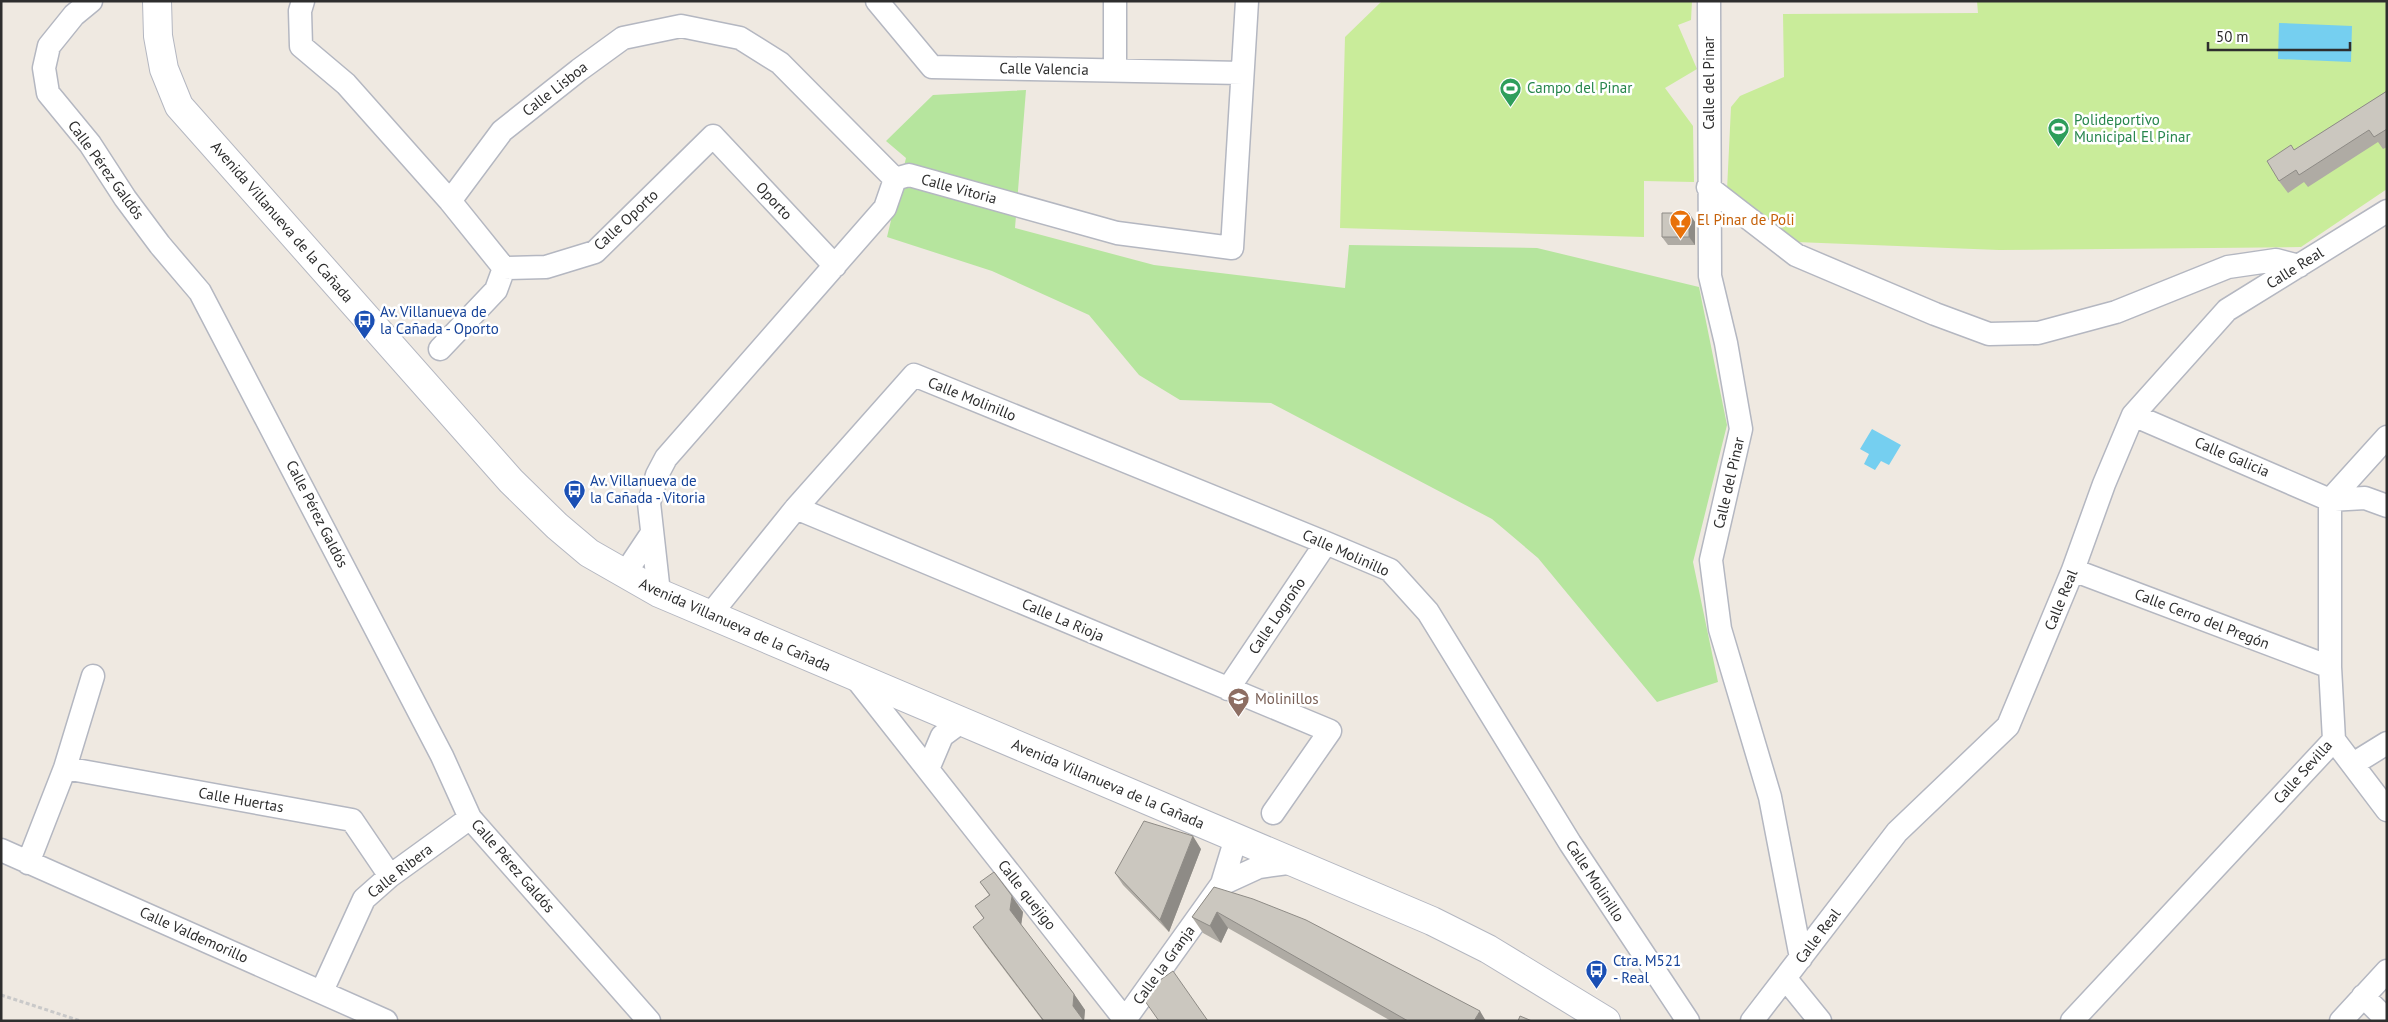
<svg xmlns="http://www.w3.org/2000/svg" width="2388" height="1022" font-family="'PT Sans',sans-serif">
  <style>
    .green { fill: #b6e59e }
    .pitch { fill: #c9ec9a }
    .water { fill: #75cff0 }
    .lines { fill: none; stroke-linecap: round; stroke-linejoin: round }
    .street-casing { stroke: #b4b7c1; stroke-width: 25 }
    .secondary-casing { stroke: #b4b7c1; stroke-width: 30 }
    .path { stroke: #c9c9c9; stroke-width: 3; stroke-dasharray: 4 2.5; stroke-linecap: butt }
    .street { stroke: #fff; stroke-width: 22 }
    .secondary { stroke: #fff; stroke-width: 28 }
    .wall { fill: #afaba4 }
    .shaded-wall { fill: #8e8b86 }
    .building { fill: #cbc7bf; stroke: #8e8b86 }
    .labels { text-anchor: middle; stroke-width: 5; stroke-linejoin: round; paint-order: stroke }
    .street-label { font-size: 15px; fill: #2e2e2e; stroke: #fff }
    .leisure-label { font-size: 15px; fill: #27864d; stroke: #fff; text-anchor: start }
    .food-label { font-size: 15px; fill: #c56008; stroke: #fff; text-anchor: start }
    .transit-label { font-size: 15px; fill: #164399; stroke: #fff; text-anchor: start }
    .education-label { font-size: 15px; fill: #785e54; stroke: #fff; text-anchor: start }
  </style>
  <rect width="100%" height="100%" fill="#efe9e1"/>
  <path class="green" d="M1026,90l-11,138 139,37 191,23 4,-43 188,3 162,39 28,138 -34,137 25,120 -61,20 -119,-144 -46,-39 -221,-116 -91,-3 -41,-25 -50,-60 -97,-44 -105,-34 19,-79 -20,-17 47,-46z"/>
  <path class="pitch" d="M1382,1h310l-1,19 -13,5 19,44 -32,19 28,38 1,56 -50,-1v56l-304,-9 5,-191z
    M1977,1h410v188l-86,58 -302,3 -203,-8 -69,-52 4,-83 9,-11 44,-19 -1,-63 195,-1z"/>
  <path class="water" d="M2279,23l73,3 -1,36 -73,-3z
    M1872,429l29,16 -12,20 -8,-4 -6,9 -11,-6 5,-10 -9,-5z"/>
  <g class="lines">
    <defs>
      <path id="street" d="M91,1l-17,14 -25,31 -5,22 4,25 42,51 35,54 35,47 40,47 242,464 28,62 179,203
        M303,1l-3,10 1,35 45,38 104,117 54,67
        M877,1l55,66 310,6
        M1709,1l1,275 16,67 15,86 -30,131 9,69 50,168 31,161
        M1115,70v-69
        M1708,187l88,68 139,59 54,20 49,-1 78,-21 112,-45 48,-7 23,6
        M450,201l52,-70 77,-61 44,-32 58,-12 59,12 40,25 115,116
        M440,349l56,-59 8,-22 42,-1 49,-15 118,-116 122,130
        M2133,415l197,85 35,-2 22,8
        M796,508l534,223 -57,82
        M2073,570l257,97
        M624,575l28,-42
        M659,593l-10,-90 8,-28 9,-17 219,-250 10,-29 14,-4 208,58 115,15 15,-247
        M710,615l86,-107 118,-133 412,168 64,27 38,42 142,231 118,178
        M855,677l271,344
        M1228,689l98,-146
        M2334,740l53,70
        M2353,764l34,-21
        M65,768l287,52 38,56
        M928,769l14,-33 19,-14
        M1,850l385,171
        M28,863l37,-95 28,-92
        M1222,884l37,-17 36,-5
        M1785,978l35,43
        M322,991l42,-92 26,-23 80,-58
        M2363,996l24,24
        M1124,1021l98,-137 14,-46
        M1752,1021l145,-189 111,-106 65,-156 31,-86 29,-69 94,-105 160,-99
        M2072,1021l262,-281 -4,-73v-167l57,-63
        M2341,1021l46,-50"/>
      <path id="secondary" d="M157,1l1,35 6,33 15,37 332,375 46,45 32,27 70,40 773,328 56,28 118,72"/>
    </defs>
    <use href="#street" class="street-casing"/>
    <use href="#secondary" class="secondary-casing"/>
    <path class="path" d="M1,995l80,26"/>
    <use href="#street" class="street"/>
    <use href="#secondary" class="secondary"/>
  </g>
  <path class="wall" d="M2387,91v56l-4,2 -5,-7 -70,45 -4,-5 -16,11 -9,-12 15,-31z
    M1689,213l6,9v23h-27l-6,-8z
    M1201,849l-32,83 -46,-47 -8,-12z
    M980,882l43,30 -2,13 53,69 11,16 -1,11h-41l-59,-78 -11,-16 11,-8 -9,-13 14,-11z
    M1214,887l272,134h-95l-163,-93 -7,15 -18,-10 -11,-16z"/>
  <path class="shaded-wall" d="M1689,213l6,9v23l-6,-8z
    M1193,836l8,13 -32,83 -9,-12z
    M1012,896l11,16 -2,14 -11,-16z
    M1217,912l11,16 -7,15 -11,-17z
    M1074,994l11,16 -1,11 -11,-15z
    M1480,1011l6,10h-12z"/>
  <path class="building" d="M2387,91v38l-13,8 -5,-7 -70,45 -3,-5 -17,11 -12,-20 24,-16 3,5z
    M1662,213h27v24h-27z
    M1144,821l49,15 -33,84 -45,-47z
    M994,872l18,24 -2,14 64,84 -1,12 11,15h-40l-71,-94 11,-9 -9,-12 15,-11 -10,-13z
    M1214,887l39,12 53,21 174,91 -6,10h-66l-191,-109 -7,14 -18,-9z
    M1173,971l35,50h-49l-19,-27z
    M1520,1016l12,5h-14z"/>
  <defs>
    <symbol id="stadium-pin" viewBox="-11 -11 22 30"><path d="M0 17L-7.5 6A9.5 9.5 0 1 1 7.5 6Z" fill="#2e9e5b" stroke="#fff"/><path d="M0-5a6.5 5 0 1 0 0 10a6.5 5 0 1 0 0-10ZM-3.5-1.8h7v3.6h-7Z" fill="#fff"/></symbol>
    <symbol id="bar-pin" viewBox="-11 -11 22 30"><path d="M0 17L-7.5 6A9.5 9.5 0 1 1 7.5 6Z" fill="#e8710a" stroke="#fff"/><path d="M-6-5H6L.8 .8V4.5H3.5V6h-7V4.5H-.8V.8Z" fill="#fff"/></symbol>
    <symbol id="bus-pin" viewBox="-11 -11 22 30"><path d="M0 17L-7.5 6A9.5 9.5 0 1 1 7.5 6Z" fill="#1a4fb4" stroke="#fff"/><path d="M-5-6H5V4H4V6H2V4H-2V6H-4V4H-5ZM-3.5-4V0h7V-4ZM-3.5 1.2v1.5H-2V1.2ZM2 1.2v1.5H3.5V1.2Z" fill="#fff"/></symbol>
    <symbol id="school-pin" viewBox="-11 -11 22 30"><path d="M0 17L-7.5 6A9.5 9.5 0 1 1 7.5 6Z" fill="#8d6e63" stroke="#fff"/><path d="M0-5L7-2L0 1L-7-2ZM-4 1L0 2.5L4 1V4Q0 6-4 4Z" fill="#fff"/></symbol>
  </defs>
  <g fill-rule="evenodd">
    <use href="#stadium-pin" x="1498" y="76" width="25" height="34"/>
    <use href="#stadium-pin" x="2046" y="116" width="25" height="34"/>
    <use href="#bar-pin" x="1668" y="208" width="25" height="34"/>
    <use href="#bus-pin" x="352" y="308" width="25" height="34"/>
    <use href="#bus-pin" x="562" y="478" width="25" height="34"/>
    <use href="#school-pin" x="1226" y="686" width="25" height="34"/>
    <use href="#bus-pin" x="1584" y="958" width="25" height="34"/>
  </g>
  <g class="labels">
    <g class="street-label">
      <text transform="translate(1044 69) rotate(1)" y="5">Calle Valencia</text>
      <text transform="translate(1709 83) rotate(-90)" y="5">Calle del Pinar</text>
      <text transform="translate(555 89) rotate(-38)" y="5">Calle Lisboa</text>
      <text transform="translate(106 170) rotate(54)" y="5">Calle Pérez Galdós</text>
      <text transform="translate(959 189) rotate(15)" y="5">Calle Vitoria</text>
      <text transform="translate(774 201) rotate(47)" y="5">Oporto</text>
      <text transform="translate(626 220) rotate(-43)" y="5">Calle Oporto</text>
      <text transform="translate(282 222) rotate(49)" y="5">Avenida Villanueva de la Cañada</text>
      <text transform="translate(2295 268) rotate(-32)" y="5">Calle Real</text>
      <text transform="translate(972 399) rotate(22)" y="5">Calle Molinillo</text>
      <text transform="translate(2232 457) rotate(23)" y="5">Calle Galicia</text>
      <text transform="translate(1729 483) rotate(-77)" y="5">Calle del Pinar</text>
      <text transform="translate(317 514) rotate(63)" y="5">Calle Pérez Galdós</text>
      <text transform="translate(1346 553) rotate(24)" y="5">Calle Molinillo</text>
      <text transform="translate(2061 600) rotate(-68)" y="5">Calle Real</text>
      <text transform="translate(1277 616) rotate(-56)" y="5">Calle Logroño</text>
      <text transform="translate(2202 619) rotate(21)" y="5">Calle Cerro del Pregón</text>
      <text transform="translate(1063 620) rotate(23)" y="5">Calle La Rioja</text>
      <text transform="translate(735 625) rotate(24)" y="5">Avenida Villanueva de la Cañada</text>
      <text transform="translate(2303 772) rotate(-48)" y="5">Calle Sevilla</text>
      <text transform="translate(1108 784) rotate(23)" y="5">Avenida Villanueva de la Cañada</text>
      <text transform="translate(241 800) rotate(10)" y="5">Calle Huertas</text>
      <text transform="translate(513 866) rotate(49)" y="5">Calle Pérez Galdós</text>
      <text transform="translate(400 871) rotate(-38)" y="5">Calle Ribera</text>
      <text transform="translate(1595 881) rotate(57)" y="5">Calle Molinillo</text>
      <text transform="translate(1027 895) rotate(52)" y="5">Calle quejigo</text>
      <text transform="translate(194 935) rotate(24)" y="5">Calle Valdemorillo</text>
      <text transform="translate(1818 936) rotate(-53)" y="5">Calle Real</text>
      <text transform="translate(1164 965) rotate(-54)" y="5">Calle la Granja</text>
    </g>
    <g class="leisure-label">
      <text x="1527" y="93">Campo del Pinar</text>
      <text x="2074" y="125">Polideportivo<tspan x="2074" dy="17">Municipal El Pinar</tspan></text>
    </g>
    <g class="food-label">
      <text x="1697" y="225">El Pinar de Poli</text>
    </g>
    <g class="transit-label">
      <text x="380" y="317">Av. Villanueva de<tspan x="380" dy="17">la Cañada - Oporto</tspan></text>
      <text x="590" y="486">Av. Villanueva de<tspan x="590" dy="17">la Cañada - Vitoria</tspan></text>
      <text x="1613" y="966">Ctra. M521<tspan x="1613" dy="17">- Real</tspan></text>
    </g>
    <g class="education-label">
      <text x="1255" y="704">Molinillos</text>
    </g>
  </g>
  <rect width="2388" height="1022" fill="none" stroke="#2e2e2e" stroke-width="5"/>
  <path d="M2208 42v8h142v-8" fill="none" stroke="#2e2e2e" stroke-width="2.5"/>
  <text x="2216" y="42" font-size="15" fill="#2e2e2e" stroke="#ffffff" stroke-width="4" paint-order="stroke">50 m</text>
</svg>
